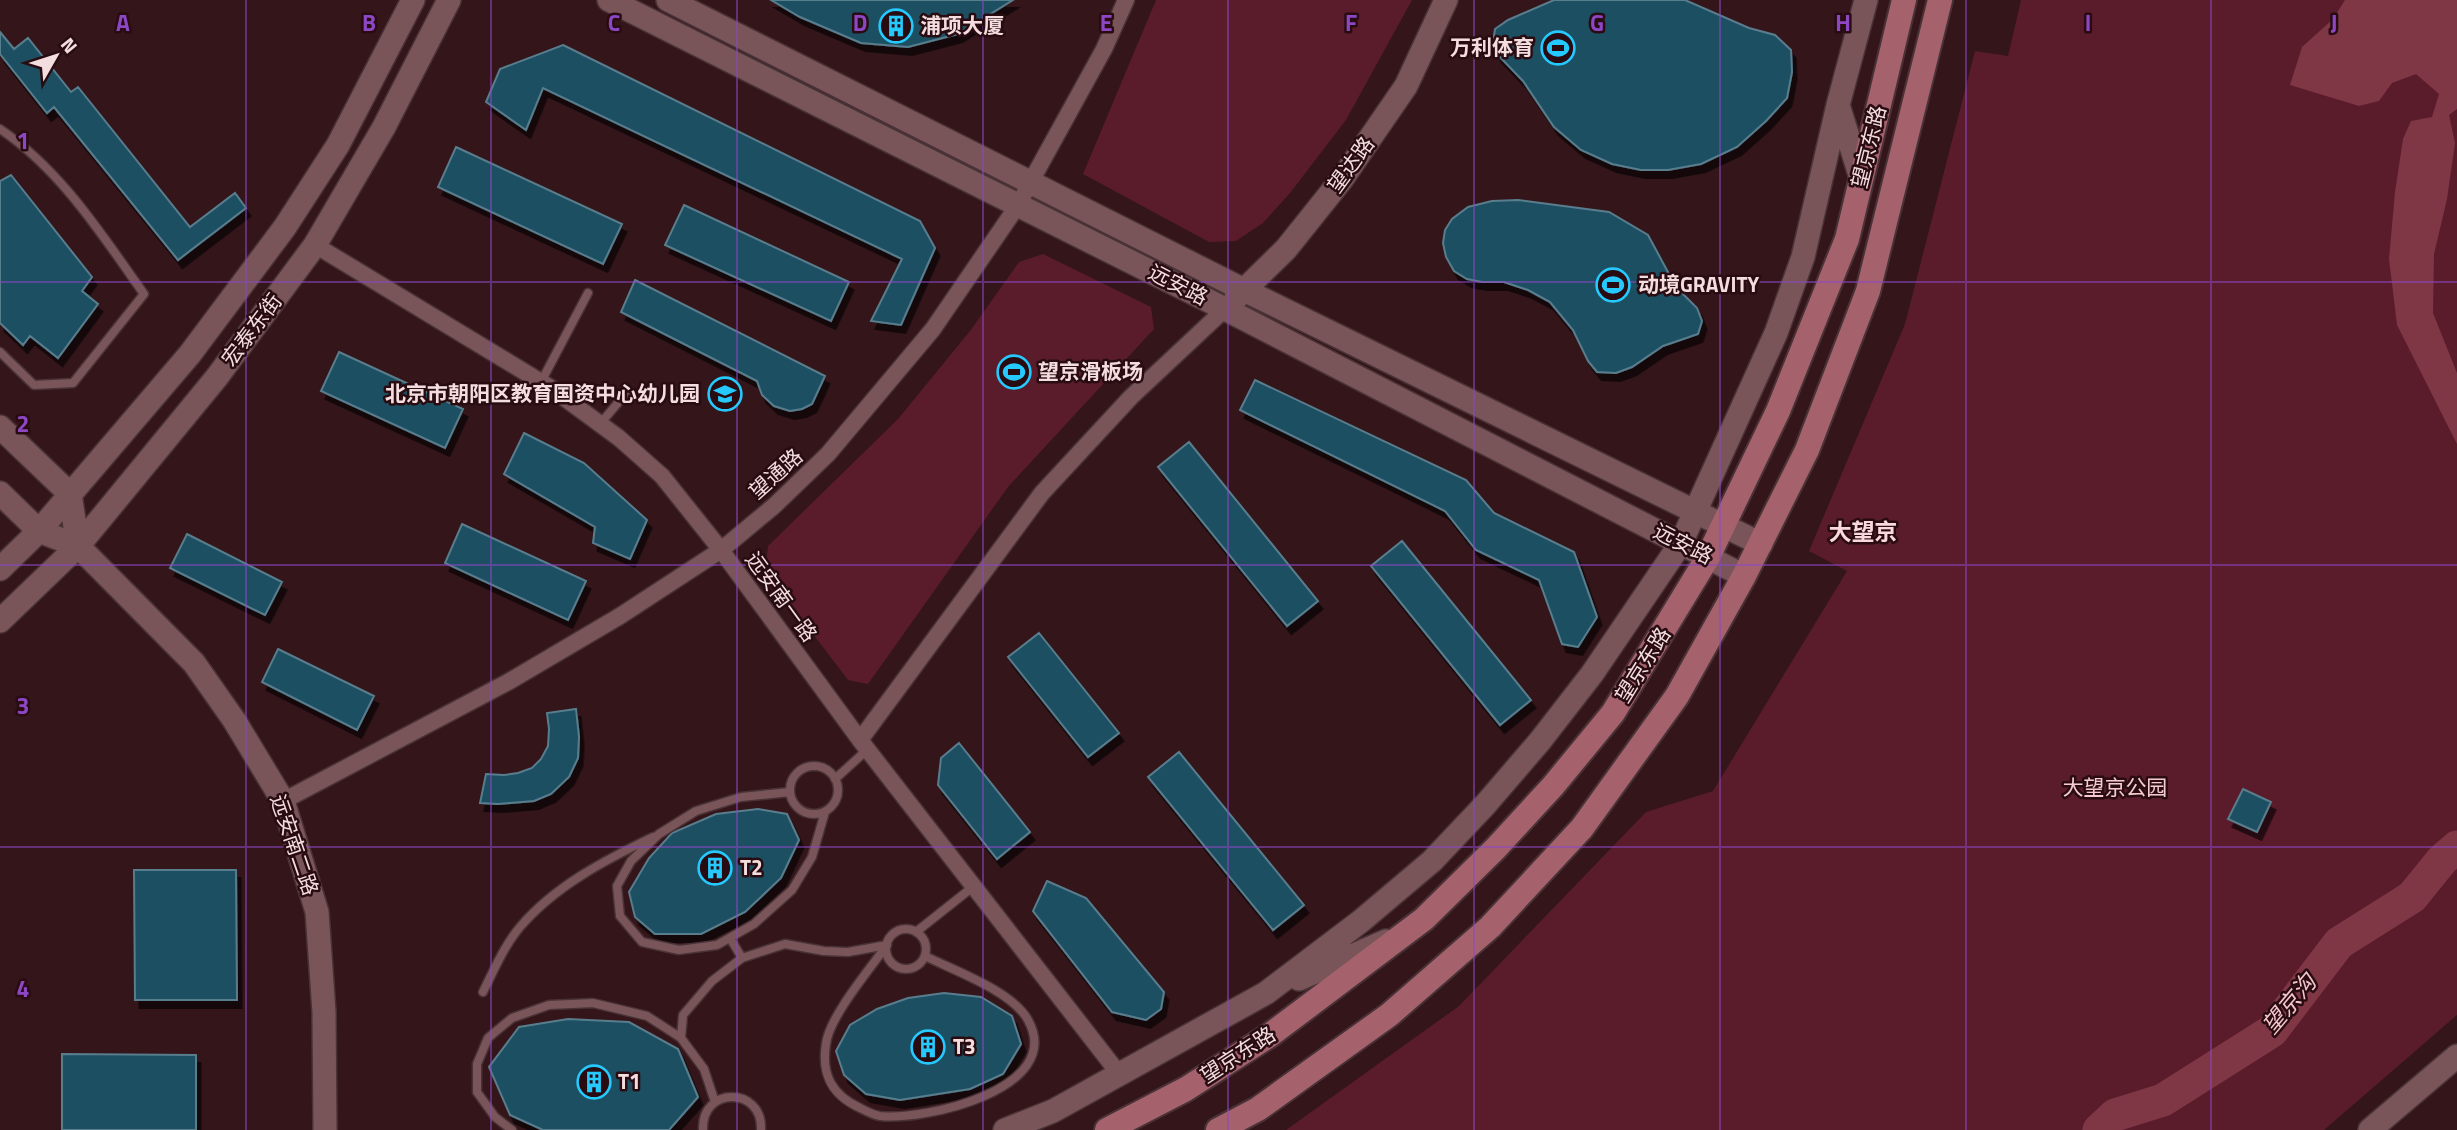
<svg xmlns="http://www.w3.org/2000/svg" width="2457" height="1130" font-family="'Titillium Web','Noto Sans SC',sans-serif">
  <style>
    .green { fill: #5a1c2a }
    .water { fill: #7f3645 }
    .lines { fill: none; stroke-linecap: round; stroke-linejoin: round }
    .river { stroke: #7f3645; stroke-width: 33 }
    .building { fill: #1e4f62; stroke: #587d8d; stroke-width: 2; filter: url(#shadow) }
    .lane-casing { stroke: #493236; stroke-width: 11 }
    .street-casing { stroke: #493236; stroke-width: 19 }
    .secondary-casing { stroke: #493236; stroke-width: 26 }
    .primary-casing { stroke: #493236; stroke-width: 28 }
    .lane { stroke: #79555a; stroke-width: 8 }
    .street { stroke: #79555a; stroke-width: 16 }
    .secondary { stroke: #79555a; stroke-width: 23 }
    .primary { stroke: #a5626d; stroke-width: 24 }
    .grid { fill: none; stroke: #8d47c4; stroke-width: 2; stroke-opacity: 0.55 }
    .labels { text-anchor: middle; stroke-width: 5; stroke-linejoin: round; paint-order: stroke }
    .poi-label { font-size: 21px; font-weight: bold; fill: #f3dddf; stroke: #280c11; text-anchor: start }
    .street-label { font-size: 21px; fill: #f3dddf; stroke: #280c11 }
    .park-label { font-size: 21px; fill: #f7cacf; stroke: #280c11 }
    .neighbourhood-label { font-size: 23px; font-weight: bold; fill: #fad8dc; stroke: #280c11 }
    .water-label { font-size: 23px; font-style: italic; fill: #f4c6cc; stroke: #280c11 }
    .grid-label { font-size: 23px; text-anchor: middle; font-weight: bold; fill: #8d47c4; stroke: #280c11; stroke-width: 5; stroke-linejoin: round; paint-order: stroke }
  </style>
  <defs>
    <filter id="shadow"><feDropShadow dx="4.5" dy="8" stdDeviation="0" flood-color="#0009"/></filter>
  </defs>
  <rect width="100%" height="100%" fill="#33151a"/>
  <path class="green" d="M1156,0h256l-66,120 -56,73 -27,30 -27,18 -27,1 -126,-68z
    M2021,0h436v1015l-133,115h-1038l173,-124 187,-194 67,-21 134,-220 -38,-20 96,-227 70,-273 33,5z
    M1043,254l108,53 3,22 -146,158 -140,197 -20,-4 -83,-109 3,-25 130,-127 72,-88 49,-69z"/>
  <path class="water" d="M2345,0h112v109l-8,6 6,28 -8,56 -13,55 -1,59 24,60v71l-60,-119 -8,-66 6,-67 8,-53 8,-18 21,-4 7,-23 -23,-20 -24,9 -13,18 -20,5 -69,-21 12,-38 31,-28z"/>
  <g class="lines">
    <path class="river" d="M2099,1130l16,-15 48,-15 109,-69 67,-88 73,-46 30,-37 15,-13"/>
  </g>
  <path class="building" d="M771,0h242l-55,34 -50,13 -47,-4 -61,-26z
    M1554,0h131l64,28 26,7 16,15 1,22 -5,26 -21,23 -29,26 -36,17 -33,6h-27l-29,-6 -31,-14 -27,-23 -31,-46 -26,-27 -4,-12 2,-13 13,-9z
    M0,32l14,17 14,-11 43,54 7,-5 112,140 45,-34 11,15 -68,52 -124,-153 -7,6 -47,-59z
    M563,45l357,176 15,27 -34,77 -30,-4 31,-62 -359,-171 -17,42 -40,-28 14,-33z
    M456,147l166,77 -19,40 -165,-77z
    M11,175l81,102 -10,14 16,13 -40,54 -28,-22 -7,9 -23,-22v-142z
    M1518,200l91,12 39,23 21,39 14,20 14,14 5,13 -4,13 -35,12 -31,21 -16,6 -19,-1 -9,-11 -15,-31 -23,-28 -22,-12 -24,-8h-22l-15,-3 -13,-8 -8,-14 -3,-14 2,-13 7,-11 16,-12 24,-6z
    M684,205l165,77 -18,39 -166,-76z
    M635,280l190,96 -13,28 -10,5 -12,2 -16,-5 -12,-11 -5,-14 -136,-69z
    M339,352l124,57 -18,39 -124,-57z
    M1255,380l211,100 28,33 80,39 23,65 -19,30 -16,-3 -23,-64 -63,-30 -31,-39 -205,-101z
    M524,433l60,30 63,57 -17,39 -37,-16 2,-16 -91,-53z
    M1189,442l129,159 -31,25 -129,-159z
    M462,524l124,57 -18,39 -123,-57z
    M187,534l95,48 -17,33 -95,-47z
    M1402,541l129,159 -31,25 -129,-159z
    M1039,633l80,100 -31,24 -80,-100z
    M278,649l96,47 -17,34 -95,-48z
    M576,709l3,28 -1,21 -9,19 -18,17 -17,7 -36,3 -18,-1 6,-29 18,1 14,-2 14,-5 9,-9 7,-13 1,-17 -2,-16z
    M959,743l71,89 -33,27 -59,-74 3,-27z
    M1179,752l125,153 -31,25 -125,-153z
    M2243,789l28,13 -14,30 -29,-13z
    M758,809l29,5 12,26 -18,38 -36,34 -44,22h-46l-20,-17 -6,-25 20,-34 23,-25 44,-19z
    M134,870h102l1,130h-102z
    M1047,881l39,17 78,94 -3,17 -15,11 -34,-8 -79,-101z
    M944,993l37,4 31,19 9,28 -18,30 -33,15 -70,11 -34,-6 -22,-19 -8,-24 14,-26 27,-16 31,-11z
    M568,1019l61,3 49,27 20,48 -29,33h-126l-33,-15 -21,-48 30,-40z
    M62,1054l134,1v75h-134z"/>
  <g class="lines">
    <defs>
      <path id="lane" d="M0,129c61,41 102,106 144,165l-71,89 -39,2 -34,-33
        M541,382l47,-89
        M600,424l28,-33
        M790 790a24 24 0 1 1 48 0a24 24 0 1 1-48 0Z
        M835,779l33,-30
        M790,792l-49,5 -45,14 -37,23 -28,27 -14,25 3,30 22,26 37,8 38,-5 37,-21 38,-34 20,-33 13,-45
        M886 949a20 20 0 1 1 40 0a20 20 0 1 1-40 0Z
        M916,932l58,-46
        M730,938l12,20
        M887,945c-17,24 -58,72 -61,99 -5,31 6,51 34,64 6,3 13,7 20,8 44,5 186,-27 148,-96 -16,-29 -73,-49 -103,-64
        M483,992c11,-22 21,-46 37,-65 35,-41 85,-67 133,-90
        M681,1038l2,-23 29,-34 30,-23 43,-14 39,7 24,1 39,-7
        M512,1130l-17,-13 -18,-25v-28l11,-26 24,-20 37,-13 44,-2 54,13 34,22 23,31 11,33
        M703,1130c-2,-44 60,-44 58,0"/>
      <path id="street" d="M315,245l236,143 68,50 43,38 59,74 139,190 260,335
        M860,740l182,-247 89,-96 94,-88
        M283,801l225,-119 112,-66 101,-66 53,-44 54,-52 105,-125 85,-124 86,-156 22,-49"/>
      <path id="secondary" d="M609,0l616,309 519,267
        M668,0l576,290 517,254
        M1838,105l23,73
        M1236,298l50,-49 56,-70 64,-93 40,-86
        M0,427l70,67 8,52
        M0,493l39,38 39,15 116,117 40,57 49,81 34,111 7,100 1,118
        M0,569l39,-38 151,-177 95,-127 53,-82 75,-145
        M0,621l78,-75 24,-29 115,-140 98,-132 69,-118 65,-127
        M1299,979l87,-38
        M1005,1130l48,-19 213,-118 95,-72 71,-60 53,-56 55,-64 52,-67 89,-131 95,-210 27,-76 35,-152 28,-105
        M2370,1130l87,-74"/>
      <path id="primary" d="M1107,1130l79,-41 84,-54 154,-116 72,-71 57,-62 60,-73 95,-156 70,-146 69,-172 57,-239
        M1218,1130l40,-21 131,-94 101,-88 92,-99 95,-132 67,-120 63,-126 61,-159 72,-291"/>
    </defs>
    <use href="#lane" class="lane-casing"/>
    <use href="#street" class="street-casing"/>
    <use href="#secondary" class="secondary-casing"/>
    <use href="#primary" class="primary-casing"/>
    <use href="#lane" class="lane"/>
    <use href="#street" class="street"/>
    <use href="#secondary" class="secondary"/>
    <use href="#primary" class="primary"/>
  </g>
  <path class="grid" d="M246,0v1130M491,0v1130M737,0v1130M983,0v1130M1228,0v1130M1474,0v1130M1720,0v1130M1966,0v1130M2211,0v1130M0,282h2457M0,565h2457M0,847h2457"/>
  <defs>
    <symbol id="building-ring" viewBox="-11 -11 22 22"><circle r="9.5" fill="#280c11" stroke="#26c9fe" stroke-width="1.5"/><path d="M-4-6H4V6H1V3H-1V6H-4ZM-2.5-4.3h1.7v1.8h-1.7ZM.8-4.3h1.7v1.8H.8ZM-2.5-1h1.7V.8h-1.7ZM.8-1h1.7V.8H.8Z" fill="#26c9fe"/></symbol>
    <symbol id="stadium-ring" viewBox="-11 -11 22 22"><circle r="9.5" fill="#280c11" stroke="#26c9fe" stroke-width="1.5"/><path d="M0-5a6.5 5 0 1 0 0 10a6.5 5 0 1 0 0-10ZM-3.5-1.8h7v3.6h-7Z" fill="#26c9fe"/></symbol>
    <symbol id="school-ring" viewBox="-11 -11 22 22"><circle r="9.5" fill="#280c11" stroke="#26c9fe" stroke-width="1.5"/><path d="M0-5L7-2L0 1L-7-2ZM-4 1L0 2.5L4 1V4Q0 6-4 4Z" fill="#26c9fe"/></symbol>
  </defs>
  <g fill-rule="evenodd">
    <use href="#building-ring" x="877" y="7" width="38" height="38"/>
    <use href="#stadium-ring" x="1539" y="29" width="38" height="38"/>
    <use href="#stadium-ring" x="1594" y="266" width="38" height="38"/>
    <use href="#stadium-ring" x="995" y="353" width="38" height="38"/>
    <use href="#school-ring" x="706" y="375" width="38" height="38"/>
    <use href="#building-ring" x="696" y="849" width="38" height="38"/>
    <use href="#building-ring" x="909" y="1028" width="38" height="38"/>
    <use href="#building-ring" x="575" y="1063" width="38" height="38"/>
  </g>
  <g class="labels">
    <g class="poi-label">
      <text x="920" y="33">浦项大厦</text>
      <text x="1534" y="55" text-anchor="end">万利体育</text>
      <text x="1638" y="292">动境GRAVITY</text>
      <text x="1038" y="379">望京滑板场</text>
      <text x="700" y="401" text-anchor="end">北京市朝阳区教育国资中心幼儿园</text>
      <text x="740" y="875">T2</text>
      <text x="953" y="1054">T3</text>
      <text x="618" y="1089">T1</text>
    </g>
    <g class="street-label">
      <text transform="translate(1869 147) rotate(-76)" y="7">望京东路</text>
      <text transform="translate(1351 165) rotate(-54)" y="7">望达路</text>
      <text transform="translate(1178 285) rotate(27)" y="7">远安路</text>
      <text transform="translate(252 330) rotate(-53)" y="7">宏泰东街</text>
      <text transform="translate(776 474) rotate(-42)" y="7">望通路</text>
      <text transform="translate(1683 544) rotate(27)" y="7">远安路</text>
      <text transform="translate(781 597) rotate(54)" y="7">远安南一路</text>
      <text transform="translate(1643 665) rotate(-58)" y="7">望京东路</text>
      <text transform="translate(294 845) rotate(71)" y="7">远安南二路</text>
      <text transform="translate(1238 1055) rotate(-33)" y="7">望京东路</text>
    </g>
    <g class="park-label">
      <text x="2115" y="795">大望京公园</text>
    </g>
    <g class="neighbourhood-label">
      <text x="1863" y="540">大望京</text>
    </g>
    <g class="water-label">
      <text transform="translate(2289 1004) rotate(-50)" y="8">望京沟</text>
    </g>
  </g>
  <g class="grid-label">
    <text x="123" y="31">A</text>
    <text x="369" y="31">B</text>
    <text x="614" y="31">C</text>
    <text x="860" y="31">D</text>
    <text x="1106" y="31">E</text>
    <text x="1351" y="31">F</text>
    <text x="1597" y="31">G</text>
    <text x="1843" y="31">H</text>
    <text x="2088" y="31">I</text>
    <text x="2334" y="31">J</text>
    <text x="23" y="149">1</text>
    <text x="23" y="432">2</text>
    <text x="23" y="714">3</text>
    <text x="23" y="997">4</text>
  </g>
  <g transform="translate(56 56) rotate(51)" stroke="#280c11" stroke-width="5" paint-order="stroke">
  <path d="M0-5L12 26L0 18L-12 26Z" fill="#f3dddf"/>
  <text y="-10" font-size="19" font-weight="bold" text-anchor="middle" fill="#f3dddf">N</text>
  </g>
</svg>
